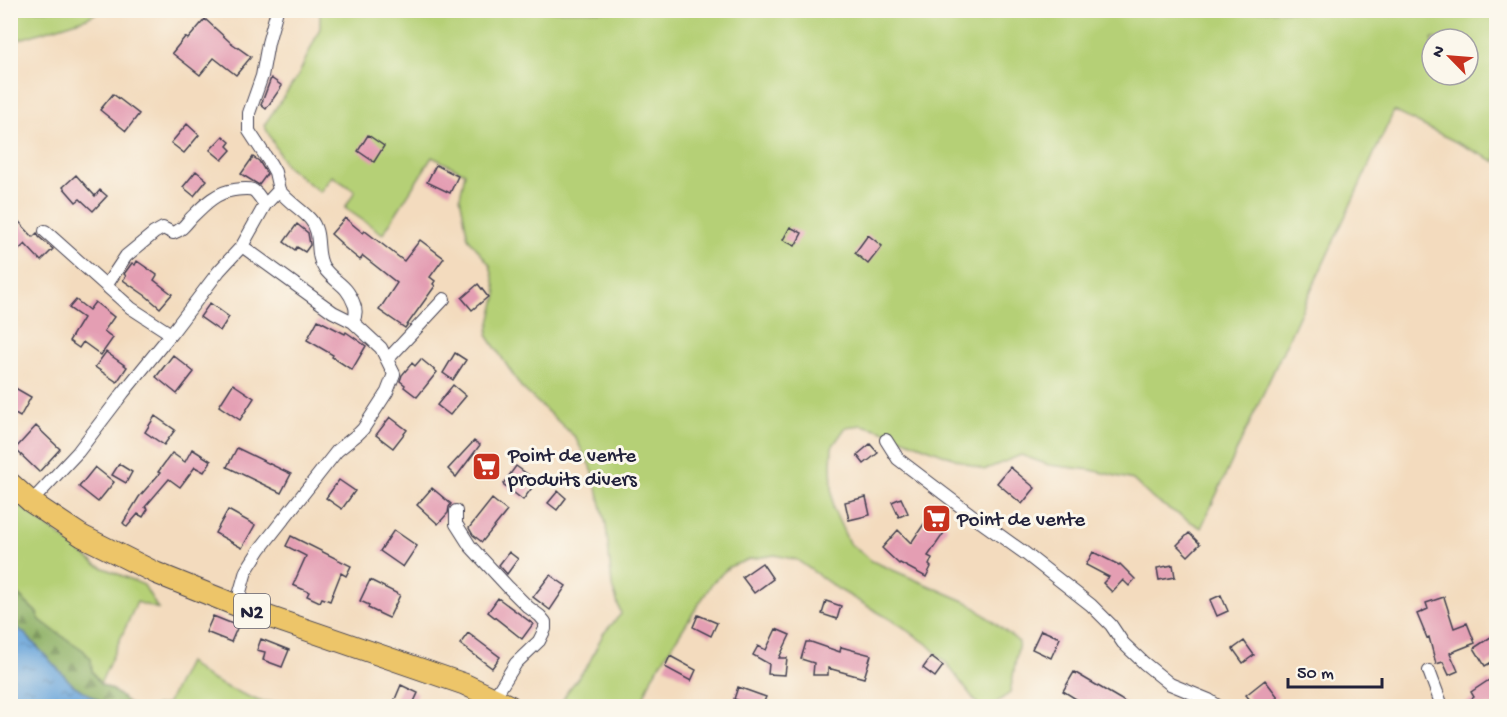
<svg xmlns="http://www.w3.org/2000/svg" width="1507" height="717" font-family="'Gochi Hand',sans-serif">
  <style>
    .grass { fill: #b5d076; stroke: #6c7958; stroke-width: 1.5; fill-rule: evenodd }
    .forest { fill: url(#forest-firs); stroke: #596a51; stroke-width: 1.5 }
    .water { fill: url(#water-ripples); stroke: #46648b; stroke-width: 1.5 }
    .building { fill: #e49eb3 }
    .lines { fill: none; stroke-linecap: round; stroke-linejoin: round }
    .minor-casing { stroke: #413e4f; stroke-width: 14 }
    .trunk-casing { stroke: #413e4f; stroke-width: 23 }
    .minor { stroke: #fff; stroke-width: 12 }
    .trunk { stroke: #edc569; stroke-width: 21 }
    .labels { text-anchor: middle; stroke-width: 6; stroke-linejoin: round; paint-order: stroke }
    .shield { fill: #fbf7ec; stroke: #636270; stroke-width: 1.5 }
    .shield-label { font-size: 20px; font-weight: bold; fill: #22223b }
    .poi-label { font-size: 21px; fill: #22223b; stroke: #fbf7ec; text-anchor: start }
  </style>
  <defs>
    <pattern id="forest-firs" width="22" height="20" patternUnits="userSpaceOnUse" patternTransform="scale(1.5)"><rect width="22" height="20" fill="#90b267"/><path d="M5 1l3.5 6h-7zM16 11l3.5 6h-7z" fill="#759056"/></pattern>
    <pattern id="water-ripples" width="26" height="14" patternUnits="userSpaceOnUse" patternTransform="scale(1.5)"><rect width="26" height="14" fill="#6ba6db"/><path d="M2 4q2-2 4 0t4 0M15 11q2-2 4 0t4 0" fill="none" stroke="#5887b3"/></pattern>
  </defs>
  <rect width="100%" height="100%" fill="#fbf7ec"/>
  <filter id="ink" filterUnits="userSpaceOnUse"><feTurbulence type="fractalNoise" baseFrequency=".0167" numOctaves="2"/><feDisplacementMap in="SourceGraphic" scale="12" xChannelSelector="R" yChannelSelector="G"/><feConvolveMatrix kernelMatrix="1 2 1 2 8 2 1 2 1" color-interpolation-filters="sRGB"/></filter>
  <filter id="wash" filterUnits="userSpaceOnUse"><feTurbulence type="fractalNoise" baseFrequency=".008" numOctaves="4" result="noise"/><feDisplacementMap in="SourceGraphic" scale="24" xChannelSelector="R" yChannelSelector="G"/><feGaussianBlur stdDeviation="1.35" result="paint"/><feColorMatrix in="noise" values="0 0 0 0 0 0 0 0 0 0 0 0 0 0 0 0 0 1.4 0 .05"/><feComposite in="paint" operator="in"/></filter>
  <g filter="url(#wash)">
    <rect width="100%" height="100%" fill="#f3dbbe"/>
    <path class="grass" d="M11,10h89v1l-13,7 -76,24z
      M320,11h1176v151l-102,-51 -193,417 -47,-28 -21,-20 -42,-10 -42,-5 -28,-10 -37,15 -104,-40 -18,-5 -16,2 -14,20 -1,18 2,43 16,35 23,18 97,42 50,39 -9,51 -19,13h-12l-32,-42 -20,-20 -27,-19 -62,-36 -41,-29 -22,-5 -25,4 -21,8 -16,15 -61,95 -12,29h-80l7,-14 21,-27 15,-31 18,-20 -9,-29 -6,-60 -13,-53 -18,-35 -54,-50 -34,-52 10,-41 -7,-29 -22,-27 -8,-41 5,-24 -33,-16 -49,77 -38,-26 10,-17 -23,-15 -12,16 -35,-27 -21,-40 34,-49 22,-48zM1432,39h36v36h-36z
      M10,498l53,40 34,27 47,20 14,24 -21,-7 -37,82 -8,-13 -2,-13 -7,-8 -30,-20 -13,-10 -4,-8 -25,-24z
      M188,662l17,14 21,11 33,14 36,3 6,2h-147l13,-2z"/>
    <path class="forest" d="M10,588l26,24 4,8 13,10 30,20 8,9 1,12 8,13 11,5 22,17h-26l-34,-21 -48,-51 -14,-11z"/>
    <path class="water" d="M10,623l15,11 48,51 34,21h-96z"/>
    <g id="blocks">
      <path class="building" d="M205,19l25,23 21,15 -15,18 -22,-17 -14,17 -28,-22 13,-16 3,2z
        M271,78l11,8 -16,23 -5,-4z
        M113,94l26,20 -13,17 -26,-21z
        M187,124l12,11 -15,18 -13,-10z
        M368,135l16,11 -10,16 -16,-11z
        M223,136l7,6 -3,4 4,4 -9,10 -12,-10z
        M253,157l6,4 8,13 -8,11 -18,-11z
        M436,165l22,11 -8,17 -23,-11z
        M196,171l11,9 -13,16 -11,-9z
        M76,175l19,21 5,-6 7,6 -14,15 -13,-12 -4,3 -13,-15z
        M10,212l23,25 4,-4 2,4 14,12 -12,12 -16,-17 -15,14z
        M345,218l18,15 2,-2 39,30 16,-21 24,18 -14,19 5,4 -2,3 2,2 -30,42 -26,-18 18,-27 -34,-27 -3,4 -20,-16 1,-1 -10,-9z
        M297,224l11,9 2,12 -5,7 -8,-5 -2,3 -11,-8z
        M790,227l12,6 -7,13 -12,-6z
        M868,235l14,11 -14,18 -13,-11z
        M137,261l20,14 -3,5 18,14 -12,14 -14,-12 -23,-16 3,-4 -2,-2 8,-11 3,2z
        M478,284l10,13 -16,13 -10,-12z
        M76,300l13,10 6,-8 19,15 -10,14 9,7 -12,17 -18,-13 -4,6 -10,-7 14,-23 -14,-10z
        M210,303l19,14 -9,14 -20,-14z
        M318,320l27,14 1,-2 20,14 -14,24 -20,-13 1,-2 -26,-15z
        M106,352l21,15 -10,15 -22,-15z
        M455,353l11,7 -13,20 -10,-7z
        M173,355l21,17 -17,22 -21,-17z
        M421,359l16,13 -20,25 -13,-10 1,-2 -5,-4 2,-6 10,-12 3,3z
        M233,384l21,14 -14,22 -21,-14z
        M10,385l21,12 -11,20 -10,-6z
        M453,385l13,11 -16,19 -13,-10z
        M155,416l20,14 -11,15 -19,-13z
        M390,417l17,13 -14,18 -17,-13z
        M36,426l24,23 -21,23 -24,-23z
        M474,441l6,4 -24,32 -8,-8z
        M870,444l8,9 -14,11 -7,-9z
        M237,448l54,26 -10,19 -54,-26z
        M192,449l19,12 -7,11 -9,-5 -15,20 -11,-8 -24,28 3,2 -5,8 -5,-3 -11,13 -4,-4 16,-26 21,-24 -2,-1 14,-19 13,9z
        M119,464l13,8 -6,11 -14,-8z
        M516,466l21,15 -14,19 -20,-16z
        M95,467l19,15 -16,20 -19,-15z
        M1010,467l25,21 -13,16 -25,-21z
        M339,480l16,11 -13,18 -16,-11z
        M432,488l19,16 -2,3 -1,6 -10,11 -21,-19z
        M558,491l8,7 -9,12 -9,-7z
        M866,497l4,18 -21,5 -4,-18z
        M901,498l7,15 -9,4 -7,-15z
        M492,499l15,12 -25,31 -9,-7 -4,-7z
        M228,510l27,15 -13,23 -27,-15z
        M930,515l18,12 -20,29 4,2 -3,7 2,2 -5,10 -26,-14 -1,1 -17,-16 16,-18 13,13z
        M394,530l23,16 -14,21 -23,-16z
        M1189,533l11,11 -12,12 -11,-11z
        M291,536l60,30 -5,10 -5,-3 -11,28 -8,-3 -2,4 -13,-6 2,-4 -16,-7 13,-29 -20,-10z
        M509,552l9,7 -11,15 -8,-9z
        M1093,552l26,13 1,-1 15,15 -6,7 -6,-6 -11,12 -9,-9 6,-6 -23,-12z
        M762,563l11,16 -19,14 -12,-16z
        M1173,565l2,12 -16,3 -2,-12z
        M550,575l16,11 -16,24 -17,-13z
        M370,580l30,15 -11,23 -21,-10 1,-3 -9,-4z
        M1221,595l7,16 -11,5 -7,-16z
        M1444,597l10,31 13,-5 8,20 -25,10 8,18 -9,4 -6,-13 -7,2 -7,-27 -2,1 -10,-24 11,-5 -2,-6z
        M498,598l35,26 -11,15 -34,-27z
        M826,601l15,5 -4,13 -15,-5z
        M698,615l19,8 -6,13 -18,-9z
        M213,616l25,10 -7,16 -25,-10z
        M776,629l14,6 -11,23h8l-2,17 -17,-1 1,-10 -16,-9 5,-9 8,4z
        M1041,630l19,8 -9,20 -19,-9z
        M468,633l32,24 -8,11 -32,-24z
        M1497,633v26l-12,7 -11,-18z
        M261,639l28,11 -7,17 -19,-7 2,-8 -8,-2z
        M1244,641l10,14 -11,8 -10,-14z
        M806,642h5l29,10 1,-5 30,8 -7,23 -36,-10v7h-15l1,-12 -13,-4z
        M670,656l26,14 -5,11 -26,-14z
        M931,657l12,9 -8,11 -12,-9z
        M1074,672l46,27 10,7h-35l-9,-5 -2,3 -21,-13z
        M1265,680l13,17 -12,9h-11l-9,-11z
        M1489,680l8,13v13h-36l13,-9 -3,-5z
        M401,685l17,8 -6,13h-14l-5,-2z
        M738,687l28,10 -4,9h-7l-21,-7z"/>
    </g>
  </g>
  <g filter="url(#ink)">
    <use href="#blocks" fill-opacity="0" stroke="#413e4f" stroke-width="1.5"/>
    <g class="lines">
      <defs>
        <path id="minor" d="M279,190c10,13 21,18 31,29 13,14 4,35 14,49 12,16 22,15 30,36 3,7 2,12 -1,18
          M45,231l86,77 40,26
          M106,286l20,-30 28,-23 9,-5 10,5c9,-3 12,-8 18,-15 13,-13 25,-26 43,-28 21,-3 20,-1 31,15
          M387,360l57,-61
          M886,440l12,19 79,60 49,35 65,51 20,20 12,18 21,20 26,21 39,16 9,6
          M31,502l47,-50 45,-59 48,-59 48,-63 23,-25
          M456,511v13l14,22 38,41 20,20 12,9 5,6v7l-6,12 -23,22 -22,35
          M243,608l-3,-16 6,-21 14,-22 77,-98 21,-17 5,-5 24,-37 7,-18 -13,-26 -28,-26 -20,-10 -91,-66 23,-41 14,-15 -4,-18 -5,-9 -21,-32v-18l13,-37 6,-33 9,-33
          M1429,671l13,35"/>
        <path id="trunk" d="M10,483l21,19 51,34 74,37 87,35 221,76 46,22"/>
      </defs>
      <use href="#minor" class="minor-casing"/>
      <use href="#trunk" class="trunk-casing"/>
      <use href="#minor" class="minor"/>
      <use href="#trunk" class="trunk"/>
    </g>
  </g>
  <defs>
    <symbol id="supermarket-square" viewBox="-11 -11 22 22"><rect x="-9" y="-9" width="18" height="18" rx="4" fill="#c8321e" stroke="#fbf7ec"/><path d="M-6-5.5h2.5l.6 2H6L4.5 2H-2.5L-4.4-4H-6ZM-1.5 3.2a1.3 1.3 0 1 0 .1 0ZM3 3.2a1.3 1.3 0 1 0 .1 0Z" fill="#fff"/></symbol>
  </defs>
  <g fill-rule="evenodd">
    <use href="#supermarket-square" x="470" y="450" width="33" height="33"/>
    <use href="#supermarket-square" x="920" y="502" width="33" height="33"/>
  </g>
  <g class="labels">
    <rect class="shield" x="234" y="594" width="36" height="34" rx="4.5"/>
    <g class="shield-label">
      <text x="252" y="618">N2</text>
    </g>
    <g class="poi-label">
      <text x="508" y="461">Point de vente<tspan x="508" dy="24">produits divers</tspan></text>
      <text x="957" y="525">Point de vente</text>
    </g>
  </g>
  <rect width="1507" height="717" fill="none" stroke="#fbf7ec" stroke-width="36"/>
  <g transform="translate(1450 57) rotate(295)"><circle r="28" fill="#fbf7ec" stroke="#a4a2a5" stroke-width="1.5"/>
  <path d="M0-4.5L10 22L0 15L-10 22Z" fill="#c8321e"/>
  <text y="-9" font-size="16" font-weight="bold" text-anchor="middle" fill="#22223b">N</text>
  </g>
  <path d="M1288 678v9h94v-9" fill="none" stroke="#22223b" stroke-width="3"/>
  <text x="1297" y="678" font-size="18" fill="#22223b" stroke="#fbf7ec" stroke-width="4.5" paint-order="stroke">50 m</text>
</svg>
